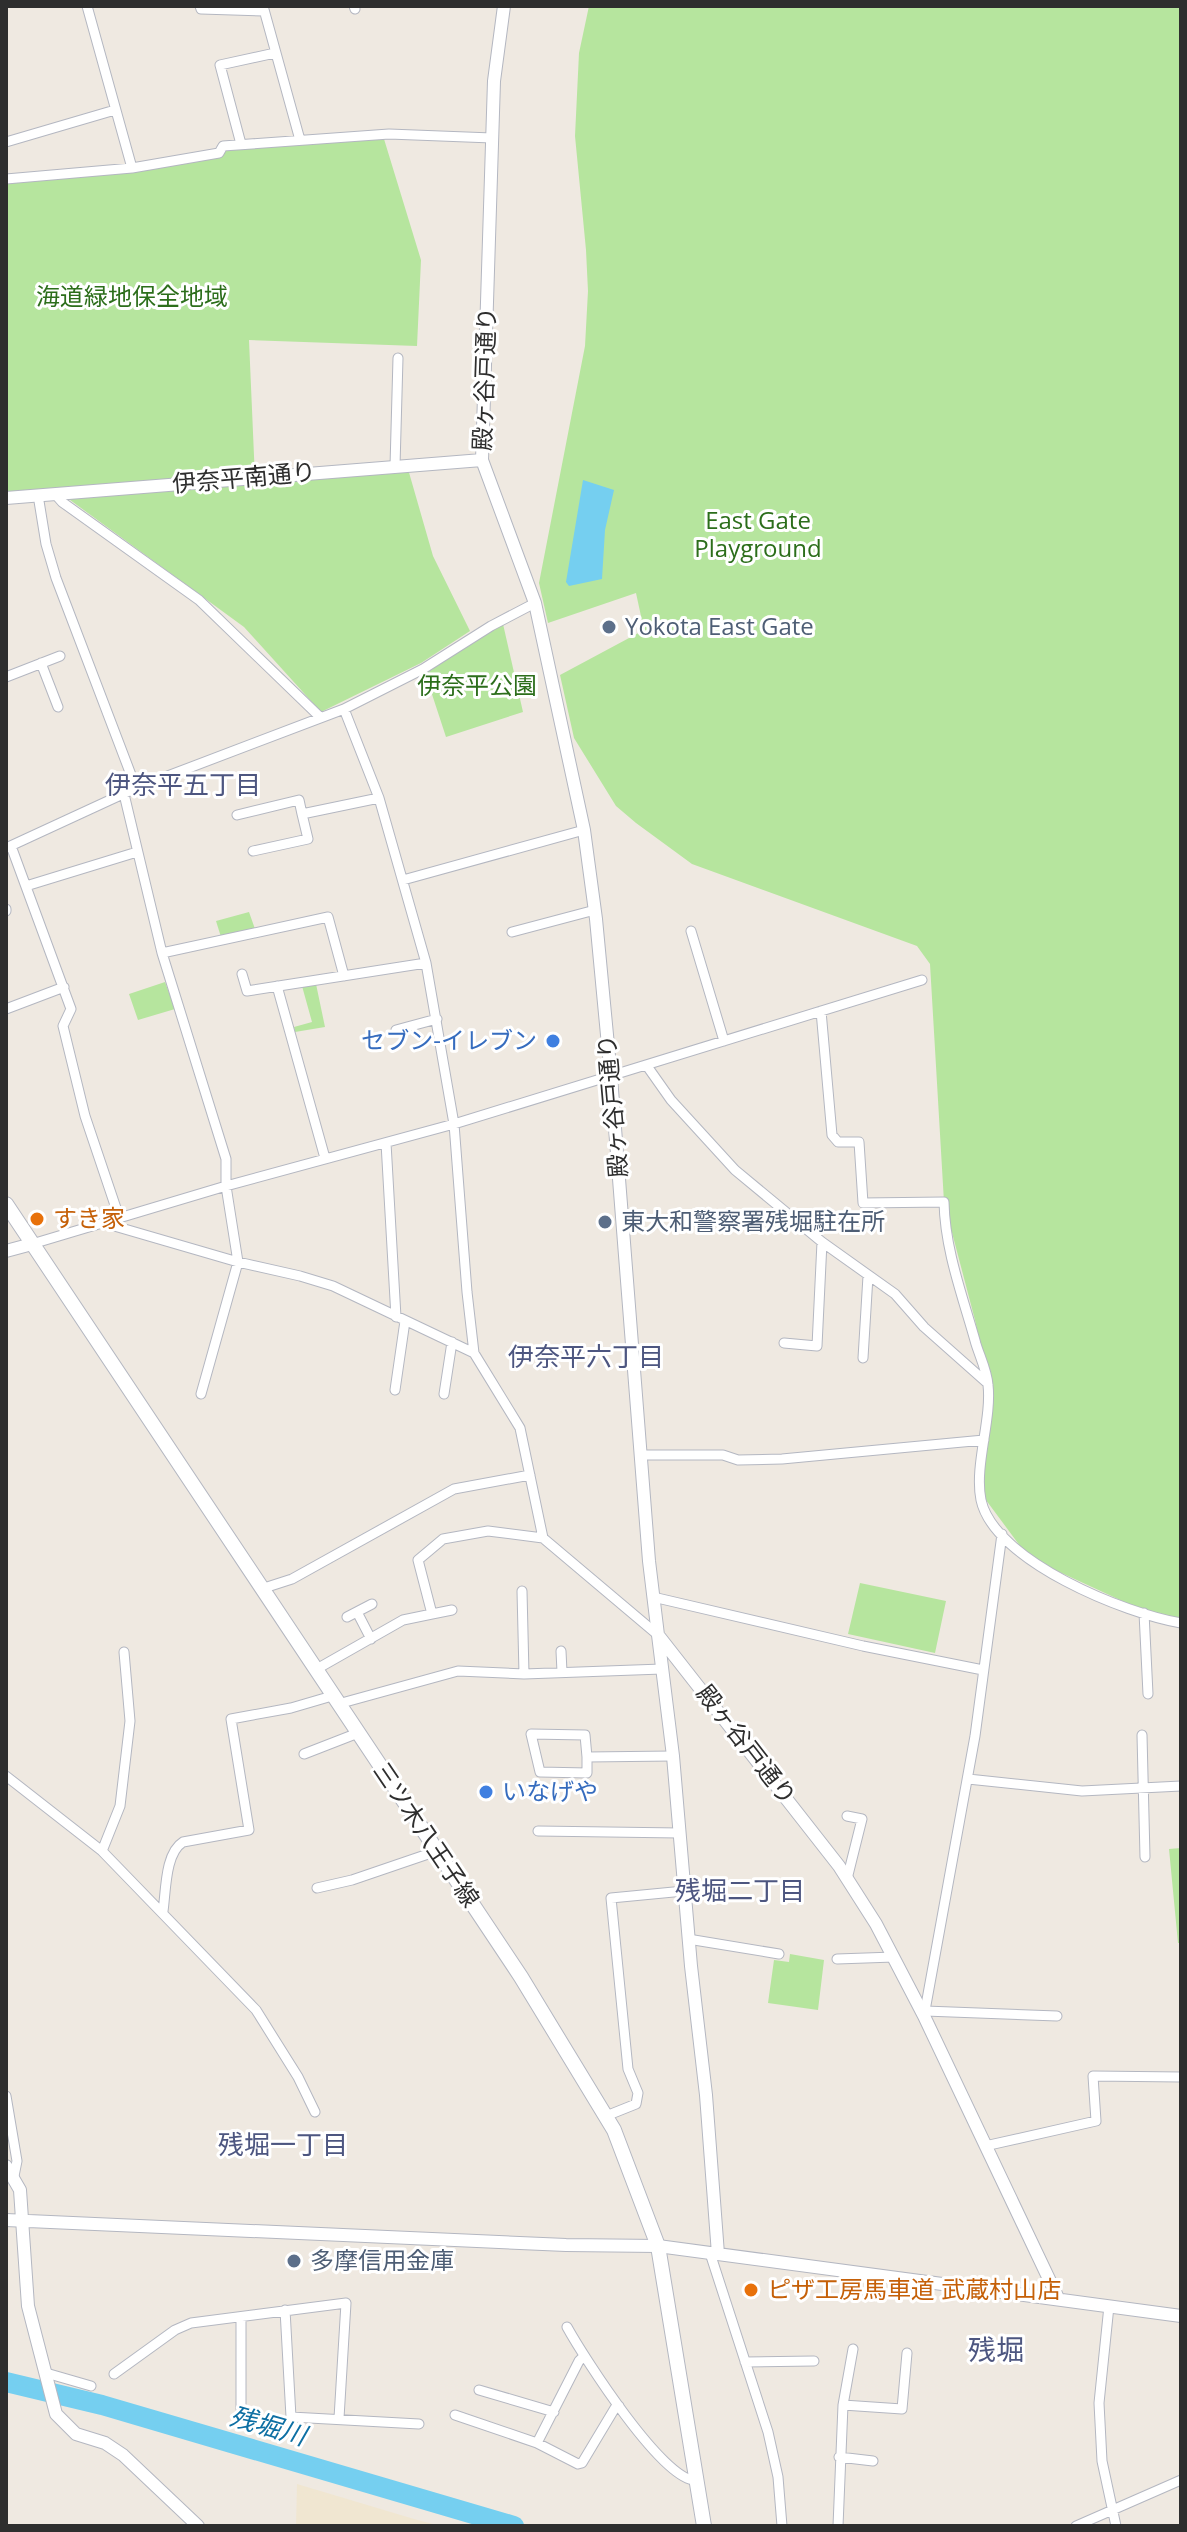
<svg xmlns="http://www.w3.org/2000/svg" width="1187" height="2532" font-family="'Open Sans','Noto Sans JP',sans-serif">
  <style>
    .education { fill: #f0e6d1 }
    .green { fill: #b6e59e }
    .water { fill: #75cff0 }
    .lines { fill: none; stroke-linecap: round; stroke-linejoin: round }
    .river { stroke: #75cff0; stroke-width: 20 }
    .minor-casing { stroke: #b4b7c1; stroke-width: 11 }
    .tertiary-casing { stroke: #b4b7c1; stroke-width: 14 }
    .secondary-casing { stroke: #b4b7c1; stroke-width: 16 }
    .minor { stroke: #fff; stroke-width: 9 }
    .tertiary { stroke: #fff; stroke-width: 12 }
    .secondary { stroke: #fff; stroke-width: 14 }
    .service-dot { fill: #5c6f8a; stroke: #fff; stroke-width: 3 }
    .shop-dot { fill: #3f7fe0; stroke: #fff; stroke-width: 3 }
    .food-dot { fill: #e8710a; stroke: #fff; stroke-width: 3 }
    .labels { text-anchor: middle; stroke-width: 6; stroke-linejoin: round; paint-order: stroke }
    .park-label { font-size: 24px; fill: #2c6e1b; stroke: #fff }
    .street-label { font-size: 24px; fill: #2e2e2e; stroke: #fff }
    .service-label { font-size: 24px; fill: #4e5e75; stroke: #fff; text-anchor: start }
    .shop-label { font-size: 24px; fill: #366cbe; stroke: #fff; text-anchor: end }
    .food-label { font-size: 24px; fill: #c56008; stroke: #fff; text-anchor: start }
    .neighbourhood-label { font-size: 26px; fill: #4d5680; stroke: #fff }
    .water-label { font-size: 26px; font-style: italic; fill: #0d6fa3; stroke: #fff }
    .quarter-label { font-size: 28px; fill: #4d5680; stroke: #fff }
  </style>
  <rect width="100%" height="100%" fill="#efe9e1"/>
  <path class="education" d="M297,2484l117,35 26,7h-144z"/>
  <path class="green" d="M589,6h592v1616l-24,-5 -128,-59 -49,-66 8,-108 -13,-64 -31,-118 -14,-238 -13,-18 -225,-82 -56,-41 -20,-17 -42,-68 -14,-63 84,-45 -8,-37 -88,30 -9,-40 46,-237 3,-55 -2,-41 -11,-114 4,-83z
    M384,139l37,121 -4,86 -168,-6 6,139 153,-10 25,87 37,75 -49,32 -100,49 -77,-85 -189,-138 -49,5v-311l127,-11 89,-24z
    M503,624l20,88 -77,25 -21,-64z
    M249,912l6,17 -34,8 -5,-16z
    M165,982l10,27 -37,11 -9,-26z
    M316,984l9,43 -30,5 -1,-5 18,-5 -10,-36z
    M860,1583l86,18 -11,52 -87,-19z
    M1181,1848v95h-3l-9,-94z
    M790,1954l34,6 -6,50 -50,-7 6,-43 15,2z"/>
  <path class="water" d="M583,480l31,10 -9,40 -3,49 -33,7 -3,-4z"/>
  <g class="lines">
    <path class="river" d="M6,2382l96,23 412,121"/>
    <defs>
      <path id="minor" d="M87,6l45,162
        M200,6l1,3 63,2
        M263,6l37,134
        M354,6l1,3
        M6,142l109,-32
        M241,144l-21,-79 55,-12
        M6,179l126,-11 87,-15 4,-7 166,-12 103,4
        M395,466l3,-108
        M55,494l7,8 137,98 121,117
        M38,495l8,49 10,34 80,210
        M41,663l17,44
        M6,677l54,-21
        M344,709l35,89 47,165 28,161 13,168 7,61
        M124,794l38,159 64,206v27l12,76 -37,132
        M237,815l62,-15 3,14 77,-16
        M11,846l60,163 -8,17 22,90 34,101
        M6,848l130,-60 208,-79 79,-40 68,-43 44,-23
        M253,851l55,-12 -6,-25
        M403,880l181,-50
        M26,886l111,-34
        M6,909v2
        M691,931l33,110
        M512,932l83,-22
        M162,953l166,-36 16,59
        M242,974l5,17 179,-28
        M277,986l48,172
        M6,1009l58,-22
        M821,1011l11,124 6,7h21l4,61 81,-1c1,49 19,95 32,142 4,13 11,27 12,41 4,34 -14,81 -7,115 13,61 145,114 200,123
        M396,1030l41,-11
        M647,1066l24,34 64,70 87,72 73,52 29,33 62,55
        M386,1143l10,174
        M104,1223l134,39 62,14 33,10 141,67 46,75 23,110
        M32,1244l194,-58 228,-62 468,-144
        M784,1343l33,3 5,-104
        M863,1358l5,-82
        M395,1390l10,-69
        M444,1394l8,-52
        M642,1455h81l15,5 44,-1 202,-19
        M261,1589l31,-10 162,-90 76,-14
        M522,1591l2,83
        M653,1597l210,49 120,24
        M357,1612l14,27
        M1144,1613l4,81
        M432,1614l20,-4
        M347,1617l25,-13
        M561,1651l1,21
        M315,1670l88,-50 29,-6 -14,-54 25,-21 45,-8 55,7 115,97
        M338,1704l120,-33 66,3 138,-5
        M1142,1735l3,122
        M304,1754l54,-21
        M587,1757l-2,-22 -54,-1 9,38 47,1v-16l86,-1
        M6,1776l96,75 154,159 42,67 17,35
        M968,1779l114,12 99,-5
        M847,1816l15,3 -15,60
        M538,1831l141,2
        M102,1851l18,-45 10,-85 -6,-69
        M317,1888l35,-8 85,-29
        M163,1911c3,-20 2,-58 20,-69l66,-12 -18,-111 60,-11 41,-12
        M688,1939l91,15
        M837,1959l57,-2
        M925,2011l132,5
        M924,2016l51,-280 27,-202
        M6,2096l11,65 -3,15
        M606,2116l30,-12 2,-11 -10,-24 -17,-171 73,-7
        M985,2146l111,-25 -3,-45 88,1
        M710,2253l58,179 10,45 4,49
        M1109,2306l-10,97 3,58 14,65
        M285,2310l6,107 128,7
        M241,2317v92
        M567,2327c16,29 97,156 129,153
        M583,2357l-4,4 -42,82 41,21 4,-1 33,-55 4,-2
        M745,2362l69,-1
        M46,2373l45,13
        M114,2374l61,-44 16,-7 155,-20 -7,115
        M479,2390l75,22
        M843,2405l59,4 5,-56
        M455,2415l82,28
        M839,2457l34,4
        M838,2526l5,-121 10,-56
        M1076,2526l105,-46"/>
      <path id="tertiary" d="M504,6l-10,75 -12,379 53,143 49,227 12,89 15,158 38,484 9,74 181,231 37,58 48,92 134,282
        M6,498l476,-38
        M6,1251l26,-7
        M658,1635l15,121 18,210 15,129 12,159
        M6,2166l14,24 8,116 28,108 20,20 29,9 18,12 75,71
        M6,2220l560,25 92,1 523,70"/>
      <path id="secondary" d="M6,1204l515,773 93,153 44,116 46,280"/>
    </defs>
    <use href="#minor" class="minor-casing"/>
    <use href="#tertiary" class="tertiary-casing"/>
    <use href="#secondary" class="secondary-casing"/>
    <use href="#minor" class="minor"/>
    <use href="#tertiary" class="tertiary"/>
    <use href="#secondary" class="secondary"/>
  </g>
  <g class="service-dot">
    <circle cx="609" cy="627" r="8"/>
    <circle cx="605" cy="1222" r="8"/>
    <circle cx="294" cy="2261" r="8"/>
  </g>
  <g class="shop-dot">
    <circle cx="553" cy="1041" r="8"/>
    <circle cx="486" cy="1792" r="8"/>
  </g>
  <g class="food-dot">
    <circle cx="37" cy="1219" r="8"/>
    <circle cx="751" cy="2290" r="8"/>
  </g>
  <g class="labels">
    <g class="park-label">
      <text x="132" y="305">海道緑地保全地域</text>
      <text x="758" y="529">East Gate<tspan x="758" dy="28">Playground</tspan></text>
      <text x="477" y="694">伊奈平公園</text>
    </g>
    <g class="street-label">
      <text transform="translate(485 379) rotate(-88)" y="8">殿ヶ谷戸通り</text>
      <text transform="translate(244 478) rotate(-5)" y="8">伊奈平南通り</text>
      <text transform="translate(613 1106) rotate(-95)" y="8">殿ヶ谷戸通り</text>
      <text transform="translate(746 1745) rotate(52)" y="8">殿ヶ谷戸通り</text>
      <text transform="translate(426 1835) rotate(56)" y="8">三ツ木八王子線</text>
    </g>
    <g class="service-label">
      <text x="625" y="635">Yokota East Gate</text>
      <text x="621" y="1230">東大和警察署残堀駐在所</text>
      <text x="310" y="2269">多摩信用金庫</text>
    </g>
    <g class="shop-label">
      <text x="537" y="1049">セブン-イレブン</text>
      <text x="502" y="1800" text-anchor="start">いなげや</text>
    </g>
    <g class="food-label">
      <text x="53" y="1227">すき家</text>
      <text x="767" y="2298">ピザ工房馬車道 武蔵村山店</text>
    </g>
    <g class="neighbourhood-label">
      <text x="183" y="794">伊奈平五丁目</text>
      <text x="586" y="1366">伊奈平六丁目</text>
      <text x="740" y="1900">残堀二丁目</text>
      <text x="283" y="2154">残堀一丁目</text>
    </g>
    <g class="water-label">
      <text transform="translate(268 2426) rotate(16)" y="9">残堀川</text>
    </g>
    <g class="quarter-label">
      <text x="996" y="2360">残堀</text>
    </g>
  </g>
  <rect width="1187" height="2532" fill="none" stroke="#2e2e2e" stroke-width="16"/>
</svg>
